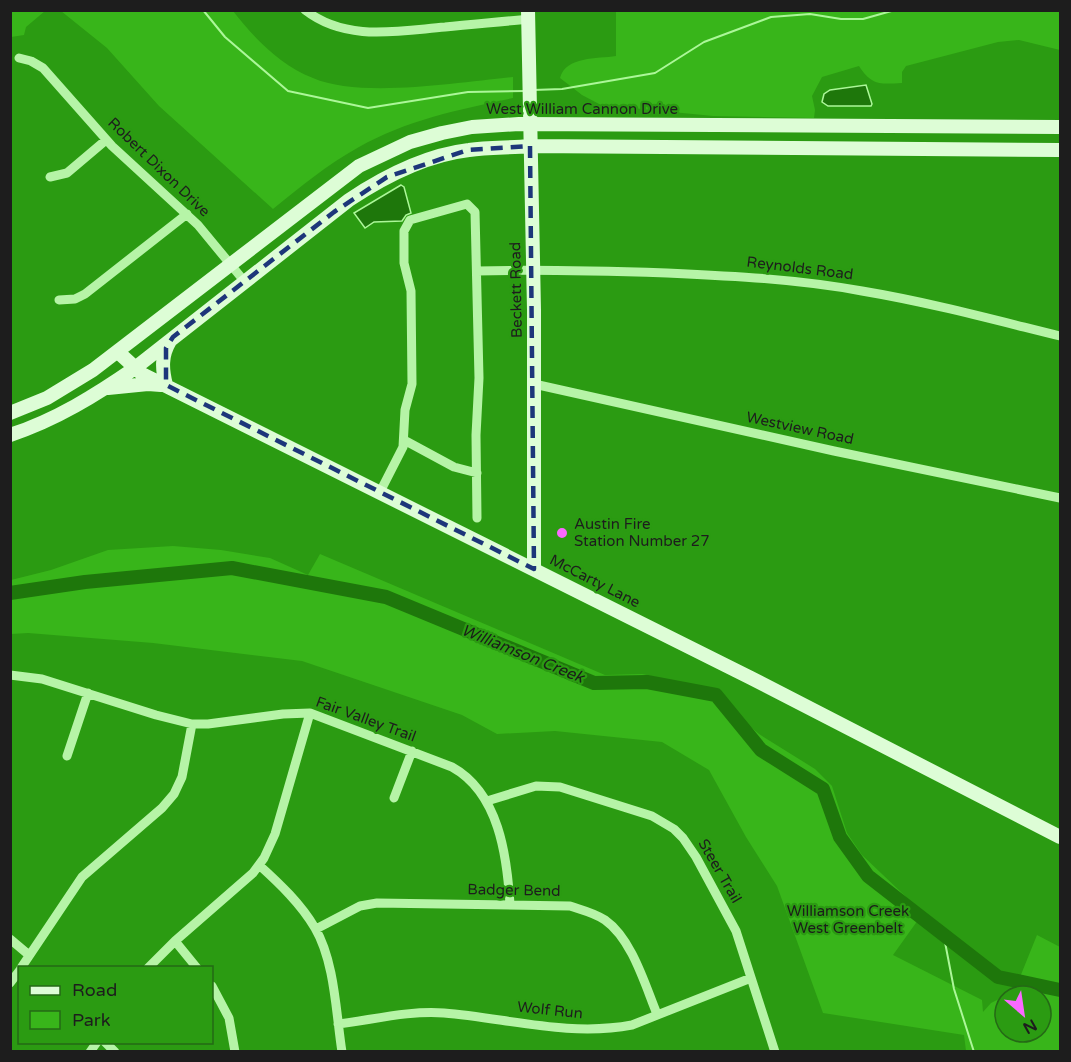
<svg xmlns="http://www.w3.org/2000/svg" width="1071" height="1062" font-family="'Varela Round',sans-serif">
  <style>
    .green { fill: #38b51a }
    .water { fill: #1e770b; stroke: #acf799; stroke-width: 1.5 }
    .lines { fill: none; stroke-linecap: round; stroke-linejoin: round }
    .stream { stroke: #acf799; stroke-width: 2 }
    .river { stroke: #1e770b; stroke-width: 14 }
    .street { stroke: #b6f4a7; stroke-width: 9 }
    .secondary { stroke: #ddfdd6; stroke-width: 14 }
    .marked { fill: none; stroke: #1d367a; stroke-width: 4.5; stroke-dasharray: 12 8; stroke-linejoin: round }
    .poi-dot { fill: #fa69ff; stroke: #2b9b12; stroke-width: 2 }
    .labels { text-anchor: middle; stroke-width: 4.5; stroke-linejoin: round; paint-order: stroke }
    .street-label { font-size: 15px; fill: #1d1d1d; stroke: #2b9b12 }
    .poi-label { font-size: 15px; fill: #1d1d1d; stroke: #2b9b12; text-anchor: start }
    .park-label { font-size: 15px; fill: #1b1d1a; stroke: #2b9b12 }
    .water-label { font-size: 16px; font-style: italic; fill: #1a1d19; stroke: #2b9b12 }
  </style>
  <rect width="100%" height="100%" fill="#2b9b12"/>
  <path class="green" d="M11,10h34v1l-19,16 -2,8 -13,2z
    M61,11h172c21,27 47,54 80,67 48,21 147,4 200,-1v21c-52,11 -107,22 -154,49 -31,17 -59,40 -86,62l-114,-103 -52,-58z
    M616,11h444v39l-41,-10 -21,2 -92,24 -4,6v11c-22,1 -30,3 -43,-17l-37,11 -10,19 3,14 -1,8 -101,-2 -112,-11 -19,-10 -22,-17c6,-22 37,-19 56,-22z
    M173,546l48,4 49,8 38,17 12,-21 285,121 37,-1 37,8 36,15 44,37 56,35 17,17 15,47 15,22 61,58 -30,42 89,45 1,12 8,-9 14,-7v36h36v-36h-35l8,-4 23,-57 23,12v104h-94l-2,-16 -141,-22 -46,-127 -31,-49 -37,-67 -47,-28 -107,-11 -58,3 -35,-19 -160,-54 -149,-18 -125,-10 -17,1v-54l40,-10 57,-20z"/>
  <path class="water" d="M866,85l6,19 -1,2h-43l-6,-4 2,-8 6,-4z
    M401,185l3,2 7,26 -5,2 -4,6 -28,1 -9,6 -11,-15z"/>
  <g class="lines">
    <path class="stream" d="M203,10l22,27 63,54 80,17 100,-16 57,-1
      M533,90l29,-1 93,-16 49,-31 67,-25 39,-3 31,5h22l32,-9
      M944,937l10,52 20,63"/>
    <path class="river" d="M10,593l75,-11 147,-14 154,29 208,86 53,-1 69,13 45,55 62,39 17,48 28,39 130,101 62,13"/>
    <path class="street" d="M305,10c41,32 92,21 140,17 28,-3 56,-5 84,-8
      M19,58l12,3 12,7 69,78 86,79 47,57
      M50,177l17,-4 39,-33
      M477,271c64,-2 127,0 190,2 65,3 130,6 195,18 66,11 133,29 198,45
      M59,300l16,-1 10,-5 102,-80
      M534,384l300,67 226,47
      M404,440l50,27 23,6
      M380,492l23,-45 2,-37 7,-26 -1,-93 -7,-28v-32l6,-11 57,-16 8,8 4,166 -3,57 1,83
      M10,675l32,4 114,36 36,9h16l75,-10 27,-1 142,54c47,26 55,89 58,137
      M67,756l21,-63
      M394,798l18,-47
      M487,801l49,-15 24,1 92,29 22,13 9,9 13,19 40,74 39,121
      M259,865c21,19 42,39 56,63 20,34 21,86 27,124
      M316,929l44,-23 17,-3 193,3c12,4 25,7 35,14 27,19 40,65 52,94
      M10,939l19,16
      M175,941l22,27
      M21,968l61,-91 80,-69 12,-14 8,-17 10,-53
      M148,968l27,-27 78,-68 11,-15 11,-24 35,-121
      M10,983l10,-13
      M212,986l17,32 6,34
      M338,1024c33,-4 73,-14 106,-11 62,5 125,24 188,12l119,-47
      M105,1042l10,10
      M90,1052l7,-10"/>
    <path class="secondary" d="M528,10l6,300v259
      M118,352l24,22 609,304 309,159
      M166,385c-4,-16 -5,-29 4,-44
      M108,388l40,-4 13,1
      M10,413l37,-15 46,-28 266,-204 51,-24 32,-9 30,-6 47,-3 541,3
      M10,435c46,-15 86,-40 125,-67l214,-168c36,-24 77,-45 120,-50 20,-3 41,-2 61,-4l530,4"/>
  </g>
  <path class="marked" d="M530,146l4,423 -368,-184v-37l7,-11 161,-125 53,-35 81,-27z"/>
  <circle class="poi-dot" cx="562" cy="533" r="6"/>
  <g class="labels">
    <g class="street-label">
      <text x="582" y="114">West William Cannon Drive</text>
      <text transform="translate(159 167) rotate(44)" y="5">Robert Dixon Drive</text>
      <text transform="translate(800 268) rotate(7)" y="5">Reynolds Road</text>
      <text transform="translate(516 290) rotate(-91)" y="5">Beckett Road</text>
      <text transform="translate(800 428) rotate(12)" y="5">Westview Road</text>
      <text transform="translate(595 581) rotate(27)" y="5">McCarty Lane</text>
      <text transform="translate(366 719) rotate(20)" y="5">Fair Valley Trail</text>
      <text transform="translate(720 871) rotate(60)" y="5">Steer Trail</text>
      <text transform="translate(514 890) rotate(1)" y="5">Badger Bend</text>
      <text transform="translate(550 1010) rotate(6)" y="5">Wolf Run</text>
    </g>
    <g class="poi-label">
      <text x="574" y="529">Austin Fire<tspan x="574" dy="17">Station Number 27</tspan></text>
    </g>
    <g class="park-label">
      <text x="848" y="916">Williamson Creek<tspan x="848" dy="17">West Greenbelt</tspan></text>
    </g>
    <g class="water-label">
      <text transform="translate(523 653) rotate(22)" y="6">Williamson Creek</text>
    </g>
  </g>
  <rect width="1071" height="1062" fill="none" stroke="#1d1d1d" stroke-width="24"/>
  <rect x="18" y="966" width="195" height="78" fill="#2b9b12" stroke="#256916" stroke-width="1.5"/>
  <rect x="30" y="986" width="30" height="9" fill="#ddfdd6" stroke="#256916" stroke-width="1.5"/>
  <text x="72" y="996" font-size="18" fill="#1d1d1d">Road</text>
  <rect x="30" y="1011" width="30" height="18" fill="#38b51a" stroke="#256916" stroke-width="1.5"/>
  <text x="72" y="1026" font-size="18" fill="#1d1d1d">Park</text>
  <g transform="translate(1023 1014) rotate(151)"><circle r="28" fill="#2b9b12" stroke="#256916" stroke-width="1.5"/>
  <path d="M0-4.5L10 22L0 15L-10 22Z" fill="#fa69ff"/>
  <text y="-9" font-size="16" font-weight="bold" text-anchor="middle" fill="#1d1d1d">N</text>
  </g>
</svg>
